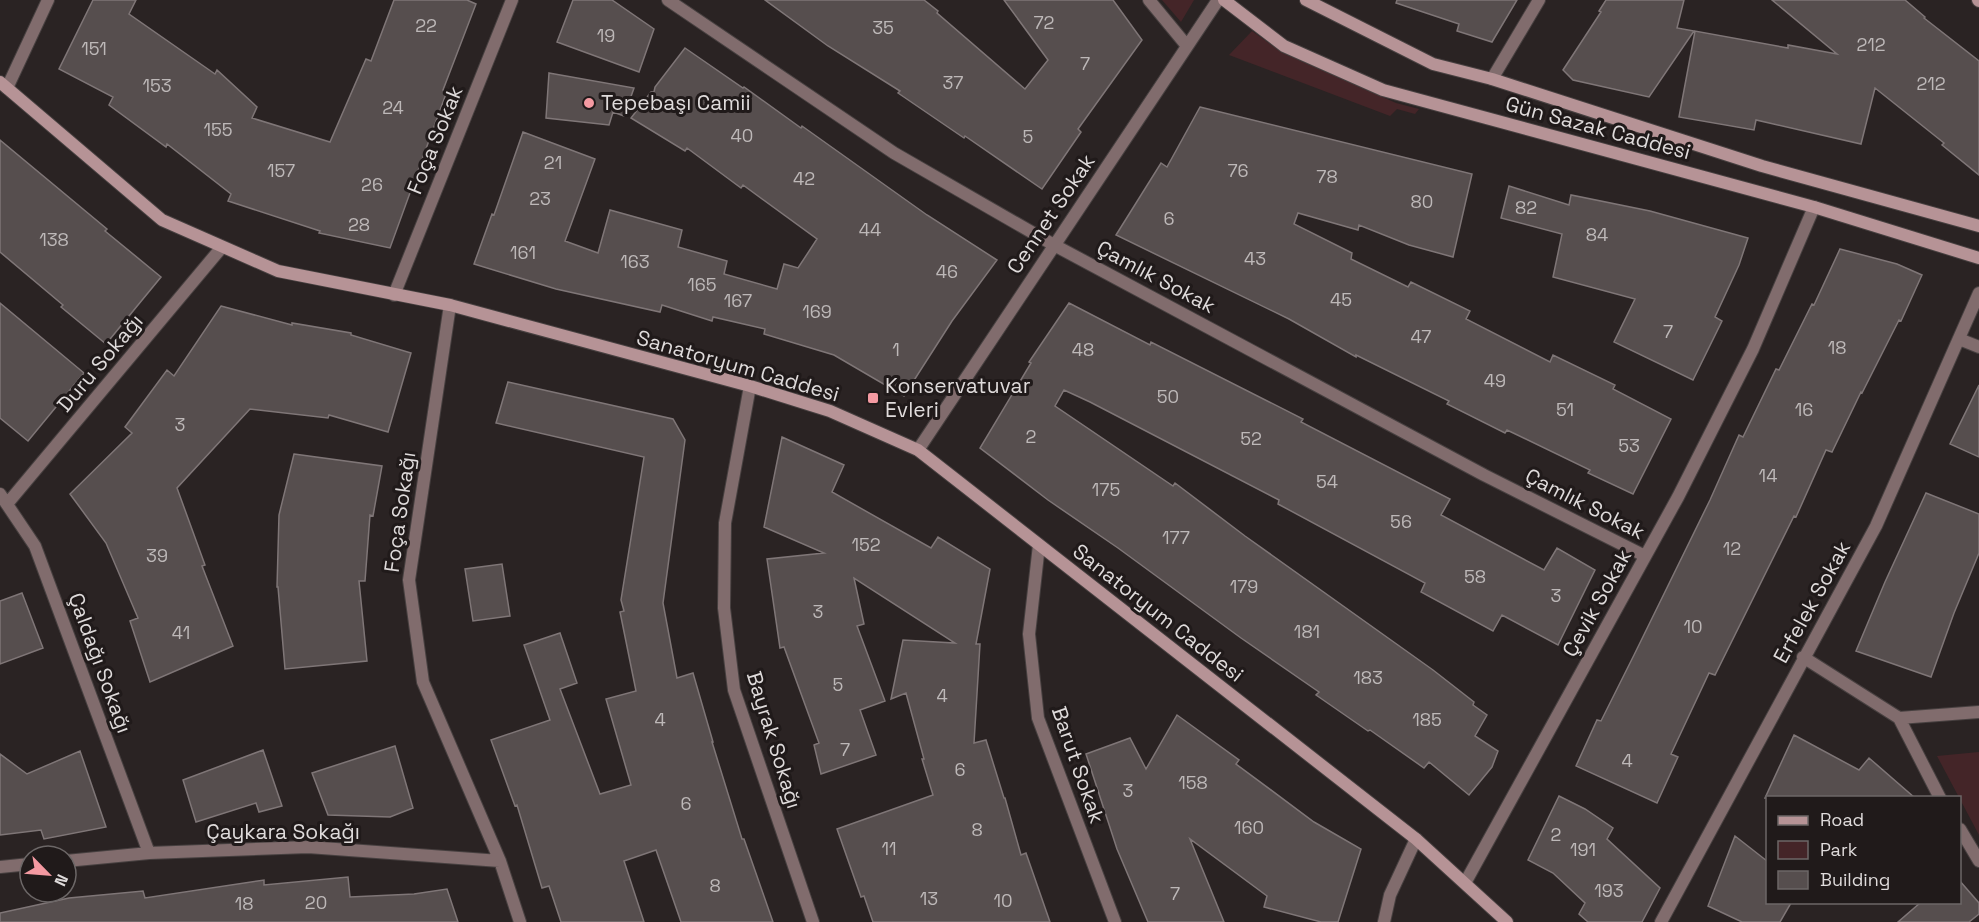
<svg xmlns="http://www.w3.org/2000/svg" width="1979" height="922" font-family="'Space Grotesk',sans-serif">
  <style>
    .green { fill: #442528 }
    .building { fill: #564e4e; stroke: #7f7677; stroke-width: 1.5 }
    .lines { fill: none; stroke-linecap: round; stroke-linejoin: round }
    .minor-casing { stroke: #474040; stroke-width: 14 }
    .secondary-casing { stroke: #474040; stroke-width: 14 }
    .minor { stroke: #816c6d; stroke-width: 12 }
    .secondary { stroke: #b69396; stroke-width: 12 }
    .poi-dot { fill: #f49aa2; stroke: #201a1a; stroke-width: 2 }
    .labels { text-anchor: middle; stroke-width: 6; stroke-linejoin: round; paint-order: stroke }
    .number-label { font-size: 18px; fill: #bdb8b8 }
    .poi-label { font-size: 21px; fill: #dfdbdb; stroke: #201a1a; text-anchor: start }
    .street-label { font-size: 21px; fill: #dfdbdb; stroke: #201a1a }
  </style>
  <rect width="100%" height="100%" fill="#2a2323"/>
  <path class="green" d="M1162,0h32l-13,22z
    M1252,31l31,22 113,50 23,6 -4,5 -18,-5 -7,7 -161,-61z
    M1979,752v83l-42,-79z"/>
  <path class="building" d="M93,0h43l-7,14 86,60 2,-4 40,37 -5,11 78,24 36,-83 5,2 23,-61h73l9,4 -33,86 4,1 -57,157 -71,-15 1,-2 -92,-30 3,-7 -64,-50 -1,3 -57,-42 4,-8 -54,-28z
    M573,0h39l42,29 -15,43 -82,-30z
    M765,0h159l14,11 -1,2 88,76 23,-29 -44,-60h109l29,40 -64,89 3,3 -39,57 -77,-53 -1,2 -66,-45 2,-2 -72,-45z
    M1397,0h120l-25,42 -35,-11 2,-7 -63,-21z
    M1606,0h78l-7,28 17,3 -45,66 -76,-17 -10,-10 38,-58 -2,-1z
    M1772,0h133l20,17 -1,1 55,43v114l-37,-30 2,-2 -69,-55 -14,56 -105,-24 -2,10 -75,-13 16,-86 93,17v-3l49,9z
    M685,48l58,40 1,-1 57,41 1,-2 125,89 70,45 -45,61 -48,75 -70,-41 -70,-21 1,-5 -52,-12 -1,4 -50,-16 -2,7 -104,-23 -82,-25 18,-50 2,1 29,-83 72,27 -30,82 33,12 12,-43 72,20 -4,17 49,14 -3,13 53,15 7,-25 14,4 19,-29 -74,-54 -2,3 -54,-40 -2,3 -54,-33 20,-26h3l1,-5z
    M549,73l85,15 -10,28 -11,-4 -4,13 -63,-7z
    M1200,107l272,67 -19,83 -44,-12 -50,-20 -1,5 -60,-17 -4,11 58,29 -1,6 57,28 3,-5 59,29 -4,8 84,43 3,-7 62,30 -2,4 58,30 -38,75 -45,-21 2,-3 -83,-40 -2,3 -58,-29 2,-3 -93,-46v2l-67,-38 -173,-84 45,-72 6,4z
    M0,140l107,89 -2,2 56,46 -55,67 -45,-37 2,-2 -63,-53z
    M1509,186l60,19 2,-10 79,16 98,27 -9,27 -24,52 7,4 -29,59 -79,-38 21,-43 -82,-22 9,-43 -61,-16z
    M1840,249l57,15 25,11 -21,46 -2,-1 -37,73 -1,-1 -29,60 -6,-2 -30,67 -2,-1 -79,159 -6,-2 -38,81 7,3 -21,46 -81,-37 21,-46 4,1 33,-66 76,-155 29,-65 4,2 33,-68 3,1 33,-66 2,1z
    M0,303l84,70 -56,68 -28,-23z
    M1069,303l81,42 1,-3 152,77 -2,3 149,77 -9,16 103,55 13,-22 38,22 -37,75 -56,-30 -9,16 -72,-39 4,-9 -147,-79 1,-4 -189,-98 -26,-12 -9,16 118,80 2,-3 70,53 188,134 41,32 -1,3 14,10 -12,21 23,15 -6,16 -23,28 -40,-33 -5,6 -54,-38 -2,1 -52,-36 3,-3 -78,-54 -123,-90 -70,-48 -68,-52 51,-85 -2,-1z
    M221,306l71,19v-2l59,10v2l60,18 -23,79 -59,-17 -1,3 -78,-9 -73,79 28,77 -3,1 31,80 -83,36 -20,-61 8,-3 -32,-75 -36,-49 62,-61 -7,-6 42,-57 7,6z
    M508,382l165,37 12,21 -22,163 14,75 16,-5 20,69h-1l30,97h2l29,83h-92l-25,-72 -32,11 20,61h-83l-12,-36 -7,2 -25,-83 -2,1 -24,-66 59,-20 -26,-75 36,-12 17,50 -17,6 40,105 31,-9 -25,-86 30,-8 -16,-79 4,-1 -3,-11 23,-143 -148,-34z
    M1979,385v72l-29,-13z
    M782,437l62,28 -12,27 99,56 7,-11 52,32 -14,75h4l-6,99 12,-3 18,58h1l16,57 5,-2 24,69h-177l-9,-26 -3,1 -24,-68 96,-34 -11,-36h2l-18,-66 -15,6 12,-59 52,3 -101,-65 10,46 -7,2 28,75 -25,9 16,45 -55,19 -7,-29 5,-2 -35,-96 -4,1 -13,-89 57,-6 -60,-26z
    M294,454l88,12 -9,50 -3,-1 -5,66h-6l8,80 -82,8 -7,-82h-1l2,-72z
    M1926,493l53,21v39l-25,60 -23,64 -75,-26 29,-69z
    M502,564l8,52 -37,5 -8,-52z
    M22,593l21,55 -43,16v-63z
    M1177,715l62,45 -3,4 78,58 47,27 -23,73h-17l-57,-15 3,-11 -77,-57 34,83h-76l-31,-73 -31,-95 44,-16 16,31z
    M1794,735l65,35 10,-12 46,40h-150z
    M395,746l18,62 -23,9 -62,-2 -16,-42z
    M263,750l19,56 -23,6 -3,-9 -60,19 -13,-42z
    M80,751l26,76 -62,12 -3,-9 -41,5v-81l27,20z
    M1559,796l26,13 28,19 -6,11 53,49 -18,34h-54l-9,-8 6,-11 -32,-30 -25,-13z
    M1735,836l32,25v42h24l-11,19h-38l-34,-16z
    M348,877l2,20 64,-3 33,-5 11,33h-458v-9l69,-15 74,-7 2,7 119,-18v5z
    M1959,880l20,23v11l-10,8h-71l22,-19h39z"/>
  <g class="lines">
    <defs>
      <path id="minor" d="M668,0l226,153 160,92 430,230 161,81
        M1149,0l38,46
        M1492,79l47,-79
        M7,88l41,-88
        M394,295l118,-295
        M450,305l-41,275 14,102 77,179 20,61
        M1959,339l20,8
        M750,386l-25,137 -1,85 10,82 79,232
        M918,450l300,-450
        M0,494l35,52 114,307
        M7,504l215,-257
        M1039,545l-10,89 9,84 77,204
        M1803,657l96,61 80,-6
        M1899,718l41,80
        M1960,829l19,32
        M66,861l83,-8 159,-6 192,14
        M0,867l30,-3
        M1465,883l213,-386 75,-148 61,-142
        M1384,922l6,-27 26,-56
        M1661,922l215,-396 103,-233"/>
      <path id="secondary" d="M1224,0l60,46 99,44 431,117 165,51
        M1306,0l127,64 59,15 270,87 217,60
        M1978,0l1,1
        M0,82l162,138 116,51 172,34 300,81 80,25 88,39 498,389 91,83"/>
    </defs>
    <use href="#minor" class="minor-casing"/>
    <use href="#secondary" class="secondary-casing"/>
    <use href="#minor" class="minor"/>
    <use href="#secondary" class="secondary"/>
  </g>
  <g class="poi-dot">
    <circle cx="589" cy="103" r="6"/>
    <rect x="867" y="392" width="12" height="12" rx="3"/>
  </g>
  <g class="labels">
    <g class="number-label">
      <text x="1044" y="29">72</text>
      <text x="426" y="32">22</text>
      <text x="883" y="34">35</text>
      <text x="606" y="42">19</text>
      <text x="1871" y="51">212</text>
      <text x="94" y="55">151</text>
      <text x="1085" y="70">7</text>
      <text x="953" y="89">37</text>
      <text x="1931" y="90">212</text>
      <text x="157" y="92">153</text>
      <text x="393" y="114">24</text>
      <text x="218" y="136">155</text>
      <text x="742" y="142">40</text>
      <text x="1028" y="143">5</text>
      <text x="553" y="169">21</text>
      <text x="281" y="177">157</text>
      <text x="1238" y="177">76</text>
      <text x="1327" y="183">78</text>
      <text x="804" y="185">42</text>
      <text x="372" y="191">26</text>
      <text x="540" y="205">23</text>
      <text x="1422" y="208">80</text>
      <text x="1526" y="214">82</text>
      <text x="1169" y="225">6</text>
      <text x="359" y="231">28</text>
      <text x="870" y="236">44</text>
      <text x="1597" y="241">84</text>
      <text x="54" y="246">138</text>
      <text x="523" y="259">161</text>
      <text x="1255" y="265">43</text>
      <text x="635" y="268">163</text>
      <text x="947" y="278">46</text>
      <text x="702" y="291">165</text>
      <text x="1341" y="306">45</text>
      <text x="738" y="307">167</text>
      <text x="817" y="318">169</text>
      <text x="1668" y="338">7</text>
      <text x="1421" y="343">47</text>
      <text x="1837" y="354">18</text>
      <text x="896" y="356">1</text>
      <text x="1083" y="356">48</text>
      <text x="1495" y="387">49</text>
      <text x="1168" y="403">50</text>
      <text x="1565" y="416">51</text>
      <text x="1804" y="416">16</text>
      <text x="180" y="431">3</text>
      <text x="1031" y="443">2</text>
      <text x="1251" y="445">52</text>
      <text x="1629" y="452">53</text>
      <text x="1768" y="482">14</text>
      <text x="1327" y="488">54</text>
      <text x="1106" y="496">175</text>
      <text x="1401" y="528">56</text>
      <text x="1176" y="544">177</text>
      <text x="866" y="551">152</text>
      <text x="1732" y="555">12</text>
      <text x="157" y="562">39</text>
      <text x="1475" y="583">58</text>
      <text x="1244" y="593">179</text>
      <text x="1556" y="602">3</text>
      <text x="818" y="618">3</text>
      <text x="1693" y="633">10</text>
      <text x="1307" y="638">181</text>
      <text x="181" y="639">41</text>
      <text x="1368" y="684">183</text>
      <text x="838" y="691">5</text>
      <text x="942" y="702">4</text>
      <text x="660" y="726">4</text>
      <text x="1427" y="726">185</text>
      <text x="845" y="756">7</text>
      <text x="1627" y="767">4</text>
      <text x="960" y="776">6</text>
      <text x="1193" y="789">158</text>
      <text x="1128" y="797">3</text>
      <text x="686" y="810">6</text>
      <text x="1249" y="834">160</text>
      <text x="977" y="836">8</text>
      <text x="1556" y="841">2</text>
      <text x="889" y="855">11</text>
      <text x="1583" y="856">191</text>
      <text x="715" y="892">8</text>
      <text x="1609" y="897">193</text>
      <text x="1175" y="900">7</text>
      <text x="929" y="905">13</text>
      <text x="1003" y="907">10</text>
      <text x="316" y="909">20</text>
      <text x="244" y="910">18</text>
    </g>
    <g class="poi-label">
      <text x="601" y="110">Tepebaşı Camii</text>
      <text x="885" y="393">Konservatuvar<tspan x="885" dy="24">Evleri</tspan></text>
    </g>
    <g class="street-label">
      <text transform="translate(1598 128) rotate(15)" y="7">Gün Sazak Caddesi</text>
      <text transform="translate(435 140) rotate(-68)" y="7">Foça Sokak</text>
      <text transform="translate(1051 214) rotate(-56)" y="7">Cennet Sokak</text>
      <text transform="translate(1156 277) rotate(28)" y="7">Çamlık Sokak</text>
      <text transform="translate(100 363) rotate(-50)" y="7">Duru Sokağı</text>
      <text transform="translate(738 366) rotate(16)" y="7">Sanatoryum Caddesi</text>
      <text transform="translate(1585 504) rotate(27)" y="7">Çamlık Sokak</text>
      <text transform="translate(400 512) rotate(-82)" y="7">Foça Sokağı</text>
      <text transform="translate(1812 602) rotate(-61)" y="7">Erfelek Sokak</text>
      <text transform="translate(1597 603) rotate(-61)" y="7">Çevik Sokak</text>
      <text transform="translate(1158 613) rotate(38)" y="7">Sanatoryum Caddesi</text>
      <text transform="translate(100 663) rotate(70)" y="7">Çaldağı Sokağı</text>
      <text transform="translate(774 740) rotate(73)" y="7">Bayrak Sokağı</text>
      <text transform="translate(1078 765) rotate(71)" y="7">Barut Sokak</text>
      <text x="283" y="839">Çaykara Sokağı</text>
    </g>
  </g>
  <rect x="1766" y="796" width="195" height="108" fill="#201a1a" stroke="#6c6767" stroke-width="1.5"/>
  <rect x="1778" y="816" width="30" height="9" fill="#b69396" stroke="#6c6767" stroke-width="1.5"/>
  <text x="1820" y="826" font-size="18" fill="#dfdbdb">Road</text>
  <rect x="1778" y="841" width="30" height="18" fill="#442528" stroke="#6c6767" stroke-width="1.5"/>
  <text x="1820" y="856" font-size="18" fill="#dfdbdb">Park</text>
  <rect x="1778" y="871" width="30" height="18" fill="#564e4e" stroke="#6c6767" stroke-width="1.5"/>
  <text x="1820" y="886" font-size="18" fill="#dfdbdb">Building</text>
  <g transform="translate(48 874) rotate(115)"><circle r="28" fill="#201a1a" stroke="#6c6767" stroke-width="1.5"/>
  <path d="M0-4.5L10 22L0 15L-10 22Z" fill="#f49aa2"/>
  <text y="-9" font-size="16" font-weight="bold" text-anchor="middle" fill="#dfdbdb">N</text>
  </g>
</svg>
